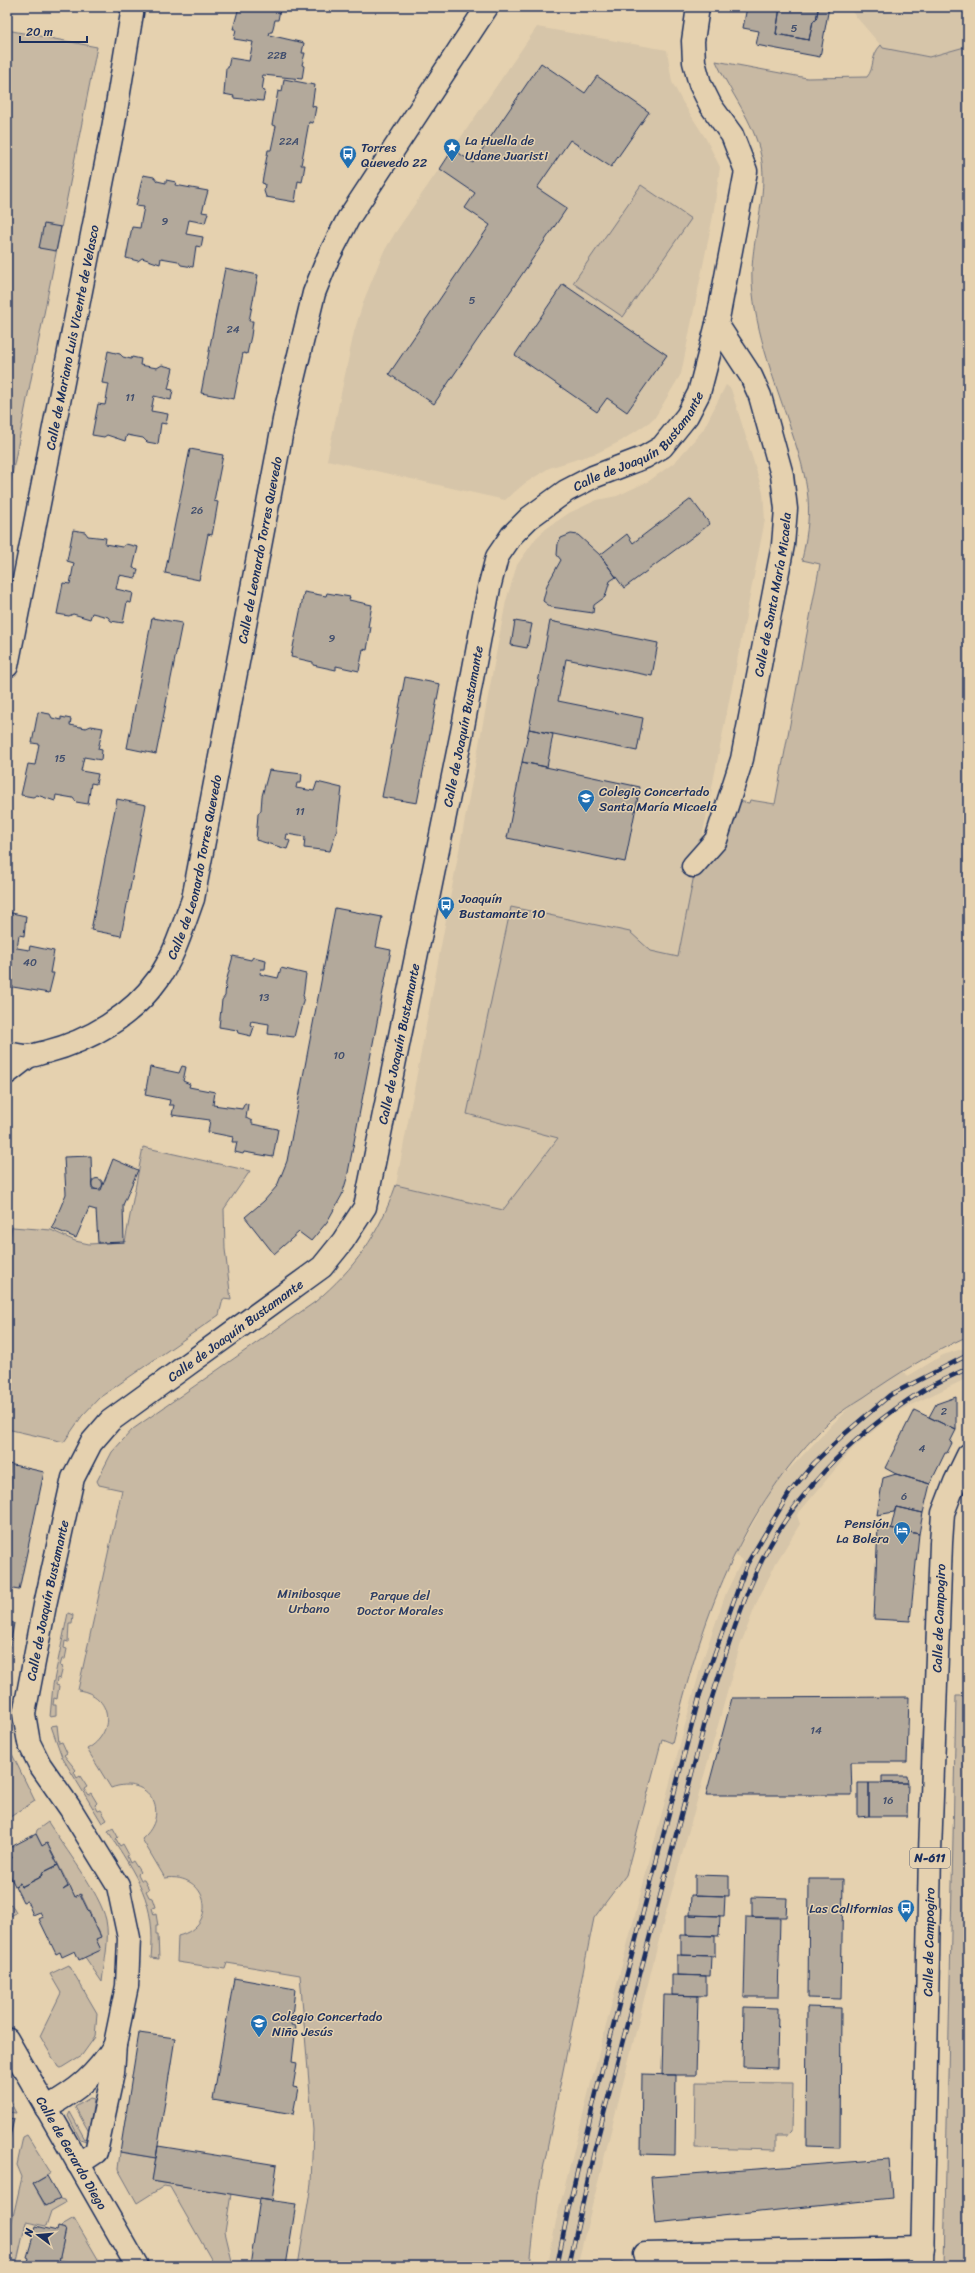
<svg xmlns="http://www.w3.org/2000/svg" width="975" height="2273" font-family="Sriracha,sans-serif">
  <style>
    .built { fill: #d6c5a9 }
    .green { fill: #c8b9a3; stroke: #727480 }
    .building { fill: #b3a99b; stroke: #1b2f5e }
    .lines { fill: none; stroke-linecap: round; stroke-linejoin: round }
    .street-casing { stroke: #1b2f5e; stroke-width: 25 }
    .highway-casing { stroke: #1b2f5e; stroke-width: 25 }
    .street { stroke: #e5d1af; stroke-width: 22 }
    .highway { stroke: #e5d1af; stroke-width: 22 }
    .rail-casing { stroke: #1b2f5e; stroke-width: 4.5 }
    .rail { stroke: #e5d1af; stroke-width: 3; stroke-dasharray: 9; stroke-linecap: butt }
    .labels { text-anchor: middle; stroke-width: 3; stroke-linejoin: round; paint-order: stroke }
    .number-label { font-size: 11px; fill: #414e6d }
    .shield { fill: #e5d1af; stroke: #586076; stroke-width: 1 }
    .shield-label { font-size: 12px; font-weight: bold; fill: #1b2f5e }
    .poi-label { font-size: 13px; fill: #1b2f5e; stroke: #e5d1af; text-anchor: start }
    .street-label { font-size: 13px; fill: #1b2f5e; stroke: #e5d1af }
    .park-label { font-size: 13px; fill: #2c3d65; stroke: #e5d1af }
  </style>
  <rect width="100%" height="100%" fill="#e5d1af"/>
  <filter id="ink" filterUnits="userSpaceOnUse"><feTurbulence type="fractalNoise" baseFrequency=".025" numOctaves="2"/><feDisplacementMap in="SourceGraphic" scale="8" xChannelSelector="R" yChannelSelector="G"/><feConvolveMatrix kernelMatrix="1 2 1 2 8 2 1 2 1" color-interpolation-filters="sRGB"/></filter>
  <g filter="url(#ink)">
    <path class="built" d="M853,7h115v39l-39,11 -46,-9 -31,-36z
      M537,27l130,23 5,32 10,19 24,38 14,28 -7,49 -32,158 -27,45 -33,22 -24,12 -48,15 -25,16 -19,16 -178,-40 27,-128 10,-32 19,-47 12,-20z
      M726,385l5,4 32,103 2,28 -92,464 -169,226 -108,-25 110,-584 11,-36 19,-27 11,-10 22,-15 28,-13 20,-4 32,-15 26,-19 28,-32z
      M968,1347v31l-72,34 -43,36 -56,67 3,9 -24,39 -19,39 -17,44 -75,270 -88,350h-29l8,-45 37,-146 96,-365 14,-51 23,-66 16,-33 -7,-5 41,-72 81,-84 45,-29 6,6 35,-21z"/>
    <path class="green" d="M7,30l90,17 -90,453z
      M881,45l2,3 46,9 39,-11v1290c-37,17 -71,38 -104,61 -11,7 -23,14 -33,23 -91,87 -131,203 -159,323l-10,-4 -36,136 -32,43 -56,276 -8,72h-232l13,-82 2,-54 -13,-155 -73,-12 -2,6 -48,-7 1,-26c42,-11 30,-64 -13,-58l-23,-39c30,-26 7,-65 -31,-51l-24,-39c29,-16 26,-54 -9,-59l44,-200 -23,-5 -2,-4 15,-29 21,-23 182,-127c41,-35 63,-66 81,-117l107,25 55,-72 -91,-24 44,-207 119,25 21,19 27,6 16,-82 44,-74 11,2 1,-3 25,4 45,-240 -18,-4c4,-20 8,-41 6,-62 -2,-22 -9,-44 -16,-65 -16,-49 -37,-99 -40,-151 -2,-42 17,-86 9,-126 -7,-35 -31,-63 -45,-95l91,17 60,-1c8,-9 3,-21 14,-32z
      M641,185l50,34 -68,98 -50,-34z
      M143,1147l107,24 -26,38 1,40 6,51 -8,-1 -4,16 -120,83 -17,18 -18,26 -57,-13v-174l5,-28 39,3 24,11 14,3 36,-2z
      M68,1613l5,2 -1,9h-3l-1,18 -3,-1 -1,7 3,1 -2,10h-3l-2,7 3,1 -3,12 -3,-1 -1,7 3,1 -2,13 -3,-1 -1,7h3v11l-6,1 3,-32z
      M956,1696h12v570h-24z
      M57,1725l2,18 3,-1 5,11 -3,2 12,15 -2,2 3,6 3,-2 7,11 -3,2 4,6 3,-2 6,10 -2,2 3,6 3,-1 6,10 -5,3 -40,-66 -11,-31z
      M7,1731l4,21 24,49 -28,18z
      M48,1822c16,25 52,71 58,98 4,20 -2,42 -4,62l-17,-25 11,-18 5,-3 -20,-42 -6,3 -28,-54 -5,3 -6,-12 1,-4z
      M113,1828l5,9 -2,2 4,7 3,-2 6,11 -2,1 3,7 3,-2 7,11 -2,2 3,6h3l5,9 -3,2 3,6 3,1 3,9 -3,1 2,7 2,-1 2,12h-2v8h2l1,25 -8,-1c6,-56 -15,-82 -43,-127z
      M7,1901l2,4 2,-1 5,9 -9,5z
      M69,1965l28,48 -2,24 -13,18 -21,13 -3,-1 -18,-31 21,-43 -11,-19z
      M696,2082l97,1 -1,48 -5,5h-11v14l-81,-2z
      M7,2096l9,17 -9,-1z
      M90,2098l4,1 -5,33 -14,-25z
      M70,2112l16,29 -6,-2 -12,-23z
      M27,2135l24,38 -18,11 12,22 15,-7 4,1 1,3 -14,8 -5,15 -20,-4 -10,44h-9v-23l15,-66 -5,-12 6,-28z
      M120,2152l36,6 -4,23 79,13 -6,38 7,29 -1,5h-16l-45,-79 -6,-1 -27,17 -19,-34z
      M74,2218l24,41 -6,7 -33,-6 7,-30 -5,-2 1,-3z"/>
    <path class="building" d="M239,7h23l18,3 -2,10h-3l-3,12h-2l-1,3 35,8 -2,10h3l-3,12 2,1 -2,13 -39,-4 -1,2 2,1 -2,12 3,1 -2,10 -30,-3 1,-2 -10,-2 2,-26h2l2,-10 19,3 4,-19 -19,-3 2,-10h-3z
      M747,7h33l-4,27 33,6 4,-19 3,-1 2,-10 -3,-3h14l-9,50 -64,-12 3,-14 -16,-3z
      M780,7h35l3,3 -2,10 -3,1 -4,19 -33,-6z
      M541,63l44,30 12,-17 52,36 -38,55 -41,-27 -33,48 30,20 -133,196 -45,-30 101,-149 -25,-17 10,-15 -35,-24 13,-20 20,14z
      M284,79l31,6 -3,21 4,1 -3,16 -4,-1 -8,43h4l-3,17 -4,-1 -3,21 -29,-5 -2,-6 1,-7 -3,-1 6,-33h3l5,-24 -4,-1 6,-34 4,1z
      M143,175l11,2 3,4 9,2v-3l10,2 -1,3 33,6 -6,21 6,1 -3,10 -16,-3 -3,14 17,3 -2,10 -5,-1 -3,21 -12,-2 -3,-4 -17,-3 -1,6 -18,-6 -4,3 -12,-3 6,-31 8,1 1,-6 3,-15 -8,-1z
      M44,224l17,3 -5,24 -17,-3z
      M225,268l33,7 -9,46h4l-2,15 -4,18 -4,-1 -9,46 -33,-6z
      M563,284l104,71 -40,57 -20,-14 -10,14 -82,-57z
      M108,351l12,3 3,3 8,2 1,-2 9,2 -1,6 17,3 5,-3 11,3 -5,21 5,1 -2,10 -17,-4 -3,15 17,3 -2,10 -5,-1 -3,21 -11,-2 -4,-4 -16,-3 -2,6 -18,-6 -3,2 -12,-2 6,-31 7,1 1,-5 3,-16 -7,-1z
      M190,449l33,6 -9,46 4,1 -3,17 -3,16 -4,-1 -9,46 -34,-7z
      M691,499l19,25 -86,64 -24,-33 27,-21 6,9z
      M73,530l12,2 3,4 18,2 -1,6 17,3 4,-3 12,3 -5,21 5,1 -2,9 -17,-3 -3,14 17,4 -2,10 -4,-1 -4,21 -12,-2 -3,-4 -16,-4 -2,6 -17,-5 -4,2 -12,-2 6,-31 7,1 4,-21 -7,-2z
      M571,534l7,1 22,20 16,22 -6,4 -5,16 -11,8 -1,8 -42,-6 -8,-6 4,-16 14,-25 -4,-5 1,-12 3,-5z
      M304,592l22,4 1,-3 23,4 -1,3 23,5 -4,22h3l-4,23 -4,-1 -4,22 -23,-5v4l-23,-5v-3l-22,-5z
      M152,618l30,5 -26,131 -29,-6z
      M515,621l17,3 -5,24 -16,-3z
      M550,621l108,22 -6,33 -86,-17 -8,42 85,17 -6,33 -108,-22z
      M405,677l35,7 -23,119 -35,-6z
      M38,712l12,2 2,4 9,2v-3l10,2 -1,6 16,3 5,-2 12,2 -5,21 4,1 -1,10 -17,-3 -3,14 17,3 -2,10 -5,-1 -3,21 -12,-2 -3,-4 -17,-3 -1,6 -18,-6 -4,2 -12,-2 7,-31 7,1 4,-21 -7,-1z
      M529,729l24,5 -6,33 -25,-5z
      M522,762l118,25 -15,75 -118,-24z
      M269,770l33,4 -1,9h-4l-1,5 18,3 3,-9 25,6 -5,41 -7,22 -26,-3 1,-11 -18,-3 -1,5 4,2 -3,8 -31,-9 2,-26 3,-4 1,-14z
      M117,799l29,6 -25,131 -30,-6z
      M335,908l47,9 -6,30 15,3 -44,228 -5,17 -15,27 -16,19 -12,-9 -25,22 -29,-37 19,-16 13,-15 10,-25z
      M7,912l19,4 -2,20 -5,-1 -2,13 12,2 1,-4 24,5 -4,22h4l-5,20 -42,-7z
      M233,956l18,4 2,-3 13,3 -1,9h-4l-1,5 18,4 3,-10 25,6 -3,22 1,1 -10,40 -26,-3 1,-10 -18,-3 -1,4 4,2 -3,9 -13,-3 -1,-3 -18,-3 3,-27 3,-4 1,-14z
      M182,1066l4,1 -3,14 7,3 -1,3 26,5 -2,13 29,4 3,-6 3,1 -2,14 6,3v3l26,5 -5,28 -29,-5 -1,2 -8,-2 2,-10h-5l1,-5 -25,-5 2,-12 -38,-5 2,-10h-5l1,-5 -25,-5 5,-28 29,6z
      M91,1156l1,33 9,1 12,-31 25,11 -15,35 1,37 -26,1 -2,-33 -7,-2 -13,30 -24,-10 14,-34 -2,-37z
      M91.5 1184a5.5 5.5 0 1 1 11 0a5.5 5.5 0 1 1-11 0Z
      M956,1397v33l-27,-13 7,-13z
      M914,1410l42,20 -6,12 2,1 -5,10h-2l-15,31 -34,-10 -11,-6z
      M9,1464l35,8 -25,118 -12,-2z
      M896,1474l34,10 -7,29 -27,-6 -2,5 -17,3 6,-37z
      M896,1507l27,6 -4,21 -28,-6z
      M878,1526l41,8 -9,87 -36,-2z
      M7,1622l7,1 -4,24h-3z
      M909,1697l-2,65h-56l1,33h-146l26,-97z
      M882,1776h25l1,7h-26z
      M858,1783h11v33l-11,1z
      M869,1783h39l-1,33h-38z
      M36,1834l6,12 5,-3 11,22 -16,8 1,2 -4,3 -18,9 -1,-4 -5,3 -8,-16 3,-4 -3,-5 5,-3 -5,-9z
      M7,1849l5,9 -5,3z
      M58,1865l10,21 -5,4 7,-4 5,11 5,-3 21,43 -5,2 5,11 -22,10 -4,-9 -13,6 -2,-5 -4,2 -17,-35 4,-2 -3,-5 -7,3 -6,-14 -4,1 -8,-16 5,-3 1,4 18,-9 4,-3 -1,-2z
      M695,1875l34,1v20l-34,-1z
      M809,1879h34l-2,120 -33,-1z
      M691,1895l34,1 -1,20 -34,-1z
      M752,1897l35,1 -1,19h-34z
      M686,1915l34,1 -1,20 -33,-1z
      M746,1917l34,1 -2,79h-34z
      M681,1935l34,1v20l-34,-1z
      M677,1955l34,1 -1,20 -33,-1z
      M672,1975l34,1v20l-34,-1z
      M234,1978l61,11 -4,36 5,1 -4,36 5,1 -4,24 5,1 -5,26 -80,-14z
      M664,1995l34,1 -2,79h-34z
      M744,2007l34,1 -1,60 -34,-1z
      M807,2007l34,1 -1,140 -34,-1z
      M139,2033l36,5 -19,120 -36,-6z
      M642,2074l34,1 -1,80 -34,-1z
      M7,2118l7,1 -7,31z
      M158,2146l119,19 -5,36 -120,-20z
      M889,2159l3,39 -237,25 -4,-46z
      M47,2176l13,23 -14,7 -13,-22z
      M260,2199l36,5 -10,62h-36z
      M36,2226l21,5 1,-4 8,2 -8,37h-31l2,-8 -2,-1z
      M612,2262l11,1v2l11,1h-34v-2l12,1z
      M590,2263l10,1v2h-10z"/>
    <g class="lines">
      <defs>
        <g id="street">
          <path id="s1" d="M7,666l107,-543 19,-116"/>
          <path id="s2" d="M693,866l23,-26 26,-81 41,-214 3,-36 -4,-34 -22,-79 -9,-20 -34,-52"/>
          <path id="s3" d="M7,1053c7,1 14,3 21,3 6,0 12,-3 18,-4 43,-11 86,-36 112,-73 17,-24 25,-53 35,-80l94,-495 27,-111 14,-35 20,-39 139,-212"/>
          <path d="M7,1073l22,-17"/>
          <path id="s4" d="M7,2039l130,227"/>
          <path d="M46,2108c33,-19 49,-32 69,-63"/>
          <path id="s5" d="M78,2164l18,-12 17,-79 2,-29 12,-58 2,-48 -11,-52 -48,-78 -30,-43 -11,-22 -5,-29 21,-109 28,-127 18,-35 19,-22 212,-154 21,-26 22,-34 97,-475 27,-144 8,-31 15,-22 17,-17 37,-27 27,-14 52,-20 17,-10 25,-31 12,-23 18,-69 29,-153 -14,-36 -21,-29 -11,-22 -6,-22 -1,-21 5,-34"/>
          <path d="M645,2254l278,-6"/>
        </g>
        <g id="highway">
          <path id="s6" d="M922,2266l8,-414 11,-309 2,-30 12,-31 13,-27"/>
        </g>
      </defs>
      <use href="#street" class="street-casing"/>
      <use href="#highway" class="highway-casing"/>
      <use href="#street" class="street"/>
      <use href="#highway" class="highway"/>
      <defs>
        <path id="rail" d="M557,2266l12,-60 30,-125 101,-387 47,-130 43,-72 24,-29 27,-26 49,-42 78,-40
          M569,2266l24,-110 116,-449c14,-44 27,-89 46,-132 34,-77 96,-139 167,-184 14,-9 31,-15 46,-23"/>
      </defs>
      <use href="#rail" class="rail-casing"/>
      <use href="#rail" class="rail"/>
    </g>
  </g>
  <defs>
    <symbol id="sight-pin" viewBox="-11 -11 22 30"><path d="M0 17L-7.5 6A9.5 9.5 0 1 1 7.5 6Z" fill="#1f6fb2" stroke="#e5d1af"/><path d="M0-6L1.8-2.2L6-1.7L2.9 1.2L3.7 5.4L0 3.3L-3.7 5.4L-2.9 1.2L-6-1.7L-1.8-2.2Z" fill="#fff"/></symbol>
    <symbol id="bus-pin" viewBox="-11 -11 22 30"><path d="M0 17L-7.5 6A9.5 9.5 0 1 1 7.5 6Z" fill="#1f6fb2" stroke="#e5d1af"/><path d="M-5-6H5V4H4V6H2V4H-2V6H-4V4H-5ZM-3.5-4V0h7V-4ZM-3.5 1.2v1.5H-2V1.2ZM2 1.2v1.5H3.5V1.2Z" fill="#fff"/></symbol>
    <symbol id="school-pin" viewBox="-11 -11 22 30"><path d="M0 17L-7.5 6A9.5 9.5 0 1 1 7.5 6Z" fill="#1f6fb2" stroke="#e5d1af"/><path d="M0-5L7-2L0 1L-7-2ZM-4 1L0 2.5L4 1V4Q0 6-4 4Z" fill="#fff"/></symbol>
    <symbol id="hotel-pin" viewBox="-11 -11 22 30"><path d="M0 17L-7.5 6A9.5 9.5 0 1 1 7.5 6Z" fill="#1f6fb2" stroke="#e5d1af"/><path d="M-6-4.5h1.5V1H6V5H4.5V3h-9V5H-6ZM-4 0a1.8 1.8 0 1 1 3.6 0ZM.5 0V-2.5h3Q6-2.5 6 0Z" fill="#fff"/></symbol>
  </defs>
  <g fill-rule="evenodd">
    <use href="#sight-pin" x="442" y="137" width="20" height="27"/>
    <use href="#bus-pin" x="338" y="144" width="20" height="27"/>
    <use href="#school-pin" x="576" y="788" width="20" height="27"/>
    <use href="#bus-pin" x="436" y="895" width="20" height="27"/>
    <use href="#hotel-pin" x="892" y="1520" width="20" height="27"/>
    <use href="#bus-pin" x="896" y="1898" width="20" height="27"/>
    <use href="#school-pin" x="249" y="2013" width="20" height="27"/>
  </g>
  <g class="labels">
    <g class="number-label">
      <text x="794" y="32">5</text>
      <text x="277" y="59">22B</text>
      <text x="289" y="145">22A</text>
      <text x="165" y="225">9</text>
      <text x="472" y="304">5</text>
      <text x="233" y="333">24</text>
      <text x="130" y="401">11</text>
      <text x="197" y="514">26</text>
      <text x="332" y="642">9</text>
      <text x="60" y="762">15</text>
      <text x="300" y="815">11</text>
      <text x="30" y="966">40</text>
      <text x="264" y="1001">13</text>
      <text x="339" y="1059">10</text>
      <text x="944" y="1415">2</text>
      <text x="922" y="1452">4</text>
      <text x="904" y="1500">6</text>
      <text x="816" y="1734">14</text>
      <text x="888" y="1804">16</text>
    </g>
    <rect class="shield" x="910" y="1848" width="40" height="20" rx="3"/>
    <g class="shield-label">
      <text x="930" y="1862">N-611</text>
    </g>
    <g class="poi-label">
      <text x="465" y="145">La Huella de<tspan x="465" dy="15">Udane Juaristi</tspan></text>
      <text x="361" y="152">Torres<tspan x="361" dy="15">Quevedo 22</tspan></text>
      <text x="599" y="796">Colegio Concertado<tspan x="599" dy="15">Santa María Micaela</tspan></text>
      <text x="459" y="903">Joaquín<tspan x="459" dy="15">Bustamante 10</tspan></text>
      <text x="889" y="1528" text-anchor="end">Pensión<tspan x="889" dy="15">La Bolera</tspan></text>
      <text x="893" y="1913" text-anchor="end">Las Californias</text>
      <text x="272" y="2021">Colegio Concertado<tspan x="272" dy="15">Niño Jesús</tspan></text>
    </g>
    <g class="street-label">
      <text dy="5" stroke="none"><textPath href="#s1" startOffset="335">Calle de Mariano Luis Vicente de Velasco</textPath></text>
      <text dy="5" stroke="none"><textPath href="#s5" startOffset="1986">Calle de Joaquín Bustamante</textPath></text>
      <text dy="5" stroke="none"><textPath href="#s3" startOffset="619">Calle de Leonardo Torres Quevedo</textPath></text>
      <text dy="5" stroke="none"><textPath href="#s2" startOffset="287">Calle de Santa María Micaela</textPath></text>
      <text dy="5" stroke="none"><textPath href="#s5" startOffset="1626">Calle de Joaquín Bustamante</textPath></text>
      <text dy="5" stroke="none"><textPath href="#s3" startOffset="295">Calle de Leonardo Torres Quevedo</textPath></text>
      <text dy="5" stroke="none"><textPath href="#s5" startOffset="1302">Calle de Joaquín Bustamante</textPath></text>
      <text dy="5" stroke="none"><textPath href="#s5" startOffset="954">Calle de Joaquín Bustamante</textPath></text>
      <text dy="5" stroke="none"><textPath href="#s5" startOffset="606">Calle de Joaquín Bustamante</textPath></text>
      <text dy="5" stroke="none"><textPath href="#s6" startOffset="648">Calle de Campogiro</textPath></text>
      <text dy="5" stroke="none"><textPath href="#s6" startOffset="324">Calle de Campogiro</textPath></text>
      <text dy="5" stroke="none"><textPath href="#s4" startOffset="131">Calle de Gerardo Diego</textPath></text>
    </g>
    <g class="park-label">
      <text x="309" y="1598">Minibosque<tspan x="309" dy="15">Urbano</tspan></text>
      <text x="400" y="1600">Parque del<tspan x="400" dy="15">Doctor Morales</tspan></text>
    </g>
  </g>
  <rect width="975" height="2273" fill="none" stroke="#e5d1af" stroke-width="24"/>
  <rect x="12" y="12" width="951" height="2249" fill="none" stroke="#1b2f5e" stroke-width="1.5" filter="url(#ink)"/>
  <g transform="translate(38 2235) rotate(286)" stroke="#e5d1af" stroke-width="3" paint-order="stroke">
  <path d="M0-3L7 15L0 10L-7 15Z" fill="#1b2f5e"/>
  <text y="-6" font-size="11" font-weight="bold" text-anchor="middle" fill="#1b2f5e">N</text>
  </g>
  <path d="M20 36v6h67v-6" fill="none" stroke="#1b2f5e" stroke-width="2"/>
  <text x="26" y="36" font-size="12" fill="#1b2f5e" stroke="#e5d1af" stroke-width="3" paint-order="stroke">20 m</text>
</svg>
